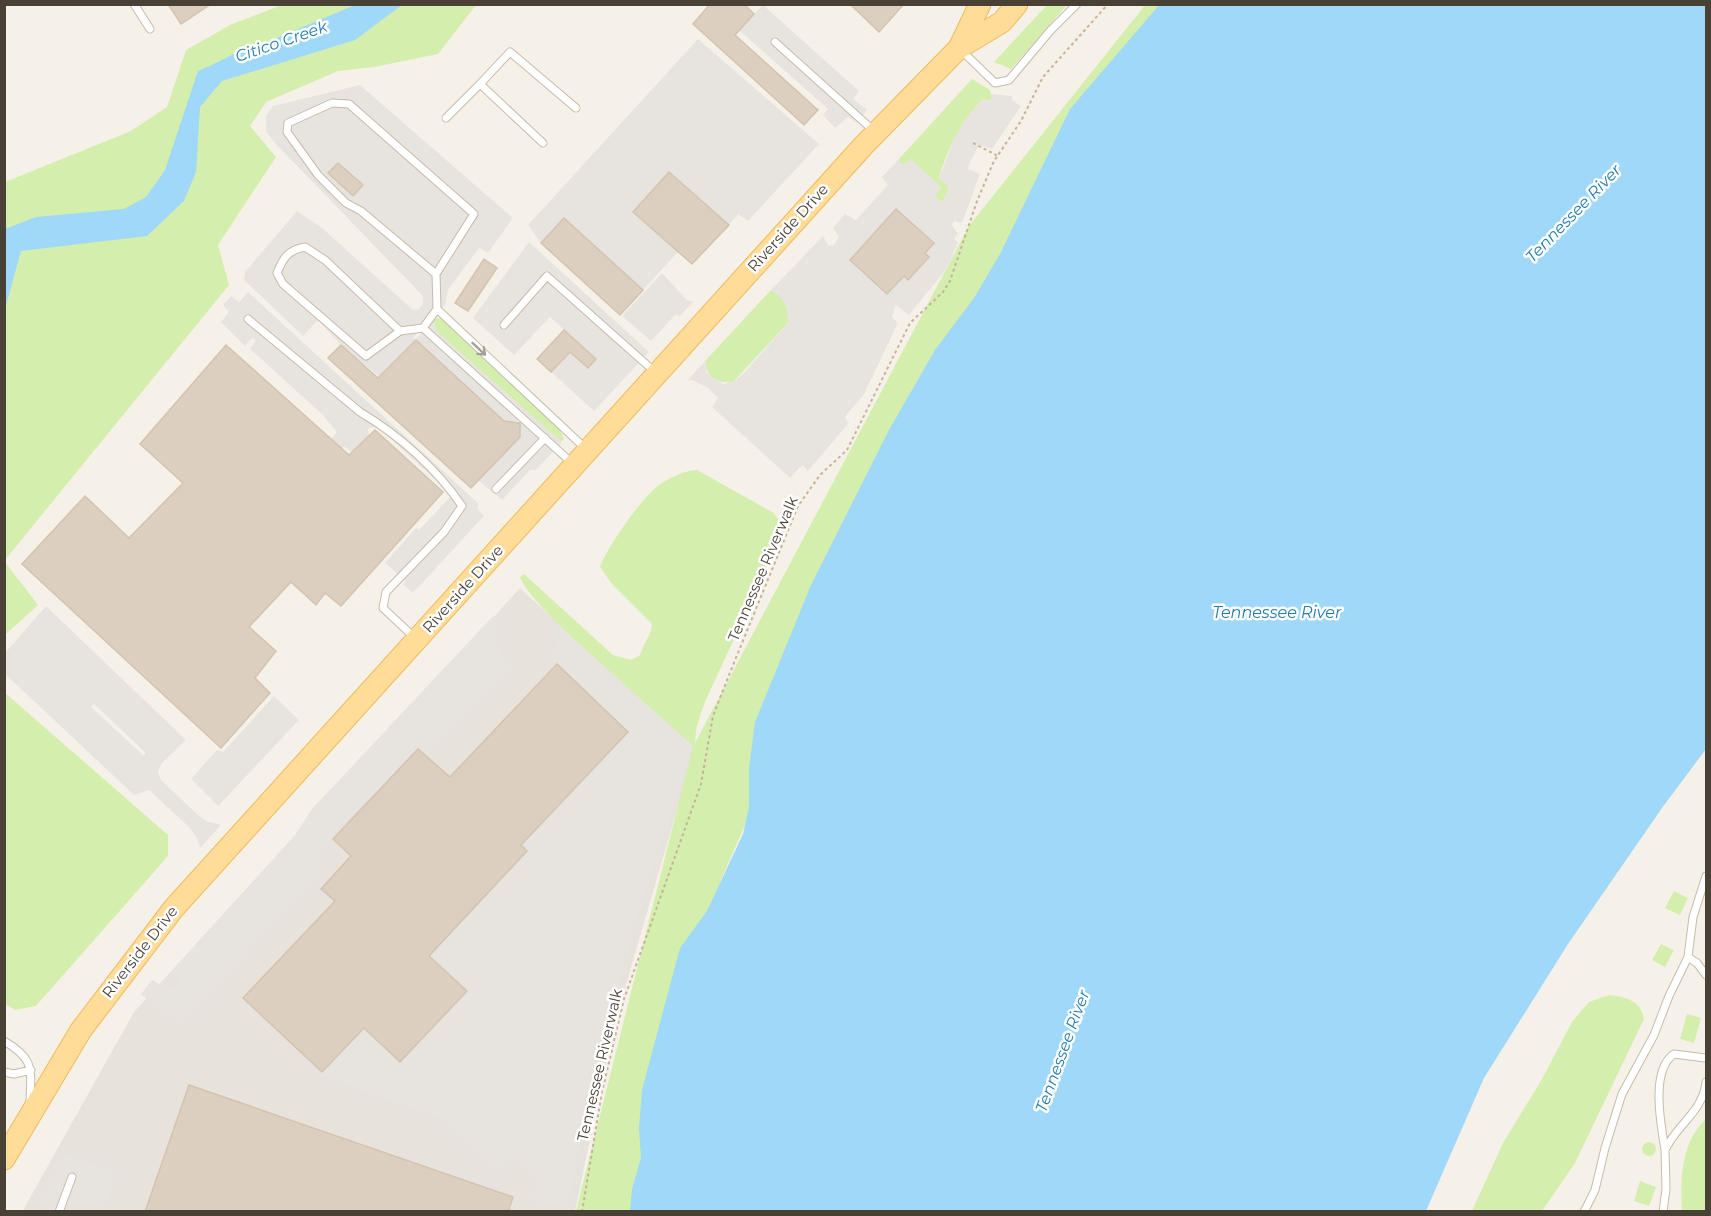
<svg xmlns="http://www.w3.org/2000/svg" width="1711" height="1216" font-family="Montserrat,sans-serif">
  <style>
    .industrial { fill: #e8e2dd }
    .green { fill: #d4eead }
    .parking { fill: #e7e4e0; fill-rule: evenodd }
    .water { fill: #9fd8f8 }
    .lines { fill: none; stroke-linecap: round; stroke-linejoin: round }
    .stream { stroke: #9fd8f8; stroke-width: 4.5 }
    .building { fill: #dccfbf; stroke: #d4c3af; stroke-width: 1.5 }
    .service-casing { stroke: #c5bbac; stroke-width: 9 }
    .primary-casing { stroke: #f0bb5c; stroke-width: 23 }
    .path { stroke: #c6b399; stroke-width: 2; stroke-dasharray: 3 3; stroke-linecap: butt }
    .service { stroke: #fff; stroke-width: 7 }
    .primary { stroke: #ffdc98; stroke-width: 21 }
    .oneway { stroke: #a4a09a }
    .labels { text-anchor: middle; stroke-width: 5; stroke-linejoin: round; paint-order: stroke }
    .street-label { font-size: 15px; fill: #4a4136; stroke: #fff }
    .water-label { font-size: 16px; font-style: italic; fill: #217cb0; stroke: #fff }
  </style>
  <rect width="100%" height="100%" fill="#f6f1e8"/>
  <path class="industrial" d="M520,588l175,160 -81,278 -39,185 -553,1 112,-200z"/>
  <path class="green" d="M1048,4l19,1 -56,64 -17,-7z
    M282,5h194l-38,49 -64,13 -36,4 -72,31 -16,24 26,31 -58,88 11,40 -224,275v-378l126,-51 36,-24 19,-57 46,-26z
    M1145,5h44l-215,293 -253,582 -77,331h-68l117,-465c-30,-27 -165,-141 -173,-169l4,-3 89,81 18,5 9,-5c3,-11 12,-21 12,-31l-40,-40 -12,-17c6,-18 42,-70 58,-81 10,-8 27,-16 39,-16l77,43 6,10c-11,45 -32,88 -52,129 -12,28 -32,61 -33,91l274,-517z
    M972,79l18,11 2,11 -9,-2c-21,22 -36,50 -44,79l10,8 -5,14 -5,1 -4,-6 6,-8 -31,-27 -7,6 -5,-6z
    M771,290c12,5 20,21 17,33l-55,59c-16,2 -27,-5 -28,-21z
    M436,318l9,1c24,22 114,96 119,121l-4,1 -123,-109 -4,-11z
    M5,562l33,43 -33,30h-1z
    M4,692l164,143v21l-132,150 -21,4 -11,-7z
    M1674,891l14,7 -8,17 -15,-7z
    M1661,944l13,6 -9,17 -13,-7z
    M1609,995c16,2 32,5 35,24l-69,144 -33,48h-70l31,-68 39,-64 30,-57 17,-20z
    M1687,1014l14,4 -7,25 -14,-4z
    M1706,1119v92h-24c-2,-31 -1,-69 24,-92z
    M1642 1149a7 7 0 1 1 14 0a7 7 0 1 1-14 0Z
    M1640,1181l16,6 -7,19 -15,-5z"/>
  <path class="parking" d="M763,5l96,86 -6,8 14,11 -11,13 -8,-6 -13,11 -12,-13 5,-6 -89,-79z
    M698,39l121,105 -71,77 -10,-7 -9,11 -60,-53 -36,40 45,40 -35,38 -78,-72 -24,25 -13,-18z
    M360,85l153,133 -25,35 -9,-5 -31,42 -3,15 -32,33 3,1 17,-18 4,11 125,110 -26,28h-6l-28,30 -24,-20 42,-43 -1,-16h-15l-88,-81 -36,37 -39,-32 -23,-25 -15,16 -59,-56 1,-8 52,-61 24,16 92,83 6,-1 4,-6v-7l-150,-155 -7,-10v-15l7,-10z
    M991,94l21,2v4l9,6 -29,43 -13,-4 -10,19 -1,5 12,5 -18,49 -8,-2 -2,4 6,9 -4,5 4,3 -6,15 -8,15 -35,43 -13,-10 -4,12 6,6 -35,73 -16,18 -2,4 4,5 -41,48 -6,-6 -12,13 -78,-71 6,-9 -11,-11 -15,-7 -5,1 18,-20 2,12 16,11 10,-2 12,-10 43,-49 -1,-16 -11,-15 -5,-2 52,-54 5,9 5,1 6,-9 -6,-9 12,-14 11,6 32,-35 -6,-8 16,-17 5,6 8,-7 30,28 -6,8 4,6 5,-1 5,-14 -10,-7 15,-40 10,-18 19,-22 8,2zM896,209l37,34 -25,37 -4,-4 -17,18 -37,-34z
    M529,242l120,110 -55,59 -43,-39 19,-20 17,16 9,-9 -46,-42 -36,38 -41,-37z
    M662,273l25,27 6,2 -13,14 -4,-2 -25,27 -29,-25z
    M248,292l231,212 -2,4 7,8 -71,77 -10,-9 3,-3 -21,-18 31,-35 3,2 33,-35 -75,-69 -9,2 1,8 -17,16 -7,-5 -4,1 -10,-9 6,-7 -14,-17 -73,-66 6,-9 -4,-2 -7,8 -24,-24 8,-10 -6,-7 8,-9 8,6z
    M46,606l140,134 -24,23 -4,9 3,8 36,34 9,7 15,4 -21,23 -3,-10 -8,-11 -40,-37 -15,5 -129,-121v-21zM94,704l51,48v2l-2,1 -52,-48z
    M493,616l6,7 -6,14 11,23 8,5 -84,91 -10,-10 -104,110 9,11 -15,20 -128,138 -39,-31 11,-14 13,7 12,1 3,-4 -1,-7 -5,-7 115,-126 23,-35z
    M556,623l137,123 -60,182 -41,156 -25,127h-26l-14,-12 15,-17 -27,-27 -18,17 -59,-55 -114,-41 -2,-4 42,-44 102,-38 -37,-34 98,-104 -6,-7 107,-113 -78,-73 7,-11 2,-12z
    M274,696l25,24 -81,86 -27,-27 26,-29 6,2z
    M63,1154l53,17 -13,40 -69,1z"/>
  <path class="water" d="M1160,4l546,1v744l-44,59 -94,136 -84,134 -58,133h-796l2,-22 9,-31 -2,-30 3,-38 38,-142 27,-37 36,-77 6,-27v-39l6,-46 56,-137 78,-155 46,-80 39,-52 26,-44 70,-145z
    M355,5h47l-47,35 -133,41 -22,26 -4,65 -12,29 -37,35 -126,15 -16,58v-80l31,-12 88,-8 22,-12 19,-27 33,-99z"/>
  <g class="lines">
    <path class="stream" d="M213,67l22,-11"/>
  </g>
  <path class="building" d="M168,4h43l-30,20z
    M710,4h34l10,10 -19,21 83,75 -14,15 -111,-101z
    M850,4h54l-25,28z
    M338,163l25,22 -10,11 -25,-23z
    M669,172l60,53 -37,39 -59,-52z
    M896,209l38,34 -9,10 4,4 -21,23 -4,-4 -17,18 -37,-34z
    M564,218l79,72 -23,25 -79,-72z
    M484,259l13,9 -29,43 -13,-8z
    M564,330l32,29 -8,9 -18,-16 -19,20 -14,-13z
    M416,340l88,81 16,2v14l-49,51 -143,-130 13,-13 37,33z
    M226,345l123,110 26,-25 68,62 -102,114 -16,-13 -9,12 -25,-23 -42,45 27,24 -21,27 15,15 -49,55 -199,-184 63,-68 44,42 54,-55 -43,-39z
    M557,664l71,68 -107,113 6,6 -98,105 38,35 -67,71 -36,-34 -42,44 -79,-74 92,-97 -14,-12 30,-33 -18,-17 85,-90 32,28z
    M189,1085l324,112 -5,15h-363z"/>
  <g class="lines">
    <defs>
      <path id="service" d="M134,4l16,25
        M775,42l99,89
        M962,51l33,32 14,-3 41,-49 27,-27
        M446,118l34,-34
        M543,143l-63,-59 30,-32 66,56
        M437,309l149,140
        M248,319l112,93c39,23 77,57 102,94l-18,26 -58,60 -3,16 32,30
        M504,325l43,-49 108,96
        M423,328l149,135
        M400,331l-75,-71 -20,-13c-17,3 -22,11 -28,26l6,11 83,72 34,-25 23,-3 14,-19 -1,-35 38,-60 -125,-110 -17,-1 -44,20 -1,9 31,43 28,28 15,8 75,63
        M496,489l49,-51
        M1688,957l9,6 9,12
        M4,1041c31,18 27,28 26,61
        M1705,1058l-31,-4c-24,16 -13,71 -9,96 12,-26 38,-38 41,-68
        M4,1072l10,2 17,-4
        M59,1212l13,-35
        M1584,1212l11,-22 10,-42 17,-54 32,-59 15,-39 19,-39 5,-40 13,-41
        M1663,1212l3,-23 -1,-39"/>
      <path id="primary" d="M959,48l21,-44
        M4,1159l77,-129 93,-122 690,-763 95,-97 43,-26 15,-18"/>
    </defs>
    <use href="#service" class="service-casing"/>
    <use href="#primary" class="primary-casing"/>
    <path class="path" d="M973,143l25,13
      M582,1212l20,-120 22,-93 77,-215 12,-68 16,-41 69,-169 22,-31 27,-25 63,-127 33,-31 7,-11 27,-80 17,-40 27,-40 22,-44 65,-73"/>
    <use href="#service" class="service"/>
    <use href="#primary" class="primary"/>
  </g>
  <defs><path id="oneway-shaft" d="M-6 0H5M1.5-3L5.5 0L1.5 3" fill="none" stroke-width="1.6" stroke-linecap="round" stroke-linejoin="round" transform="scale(1.5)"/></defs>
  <use class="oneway" href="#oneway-shaft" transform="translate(479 349) rotate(43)"/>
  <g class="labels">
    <g class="street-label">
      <text transform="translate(788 228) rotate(-48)" y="5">Riverside Drive</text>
      <text transform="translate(763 569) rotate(-67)" y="5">Tennessee Riverwalk</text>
      <text transform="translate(463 589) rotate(-48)" y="5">Riverside Drive</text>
      <text transform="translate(140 952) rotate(-52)" y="5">Riverside Drive</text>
      <text transform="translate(600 1065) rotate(-77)" y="5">Tennessee Riverwalk</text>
    </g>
    <g class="water-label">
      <text transform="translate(281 41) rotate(-19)" y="6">Citico Creek</text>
      <text transform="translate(1573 213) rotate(-46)" y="6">Tennessee River</text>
      <text x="1277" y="618">Tennessee River</text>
      <text transform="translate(1062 1051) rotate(-70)" y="6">Tennessee River</text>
    </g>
  </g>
  <rect width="1711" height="1216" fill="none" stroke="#4a4136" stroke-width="12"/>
</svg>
